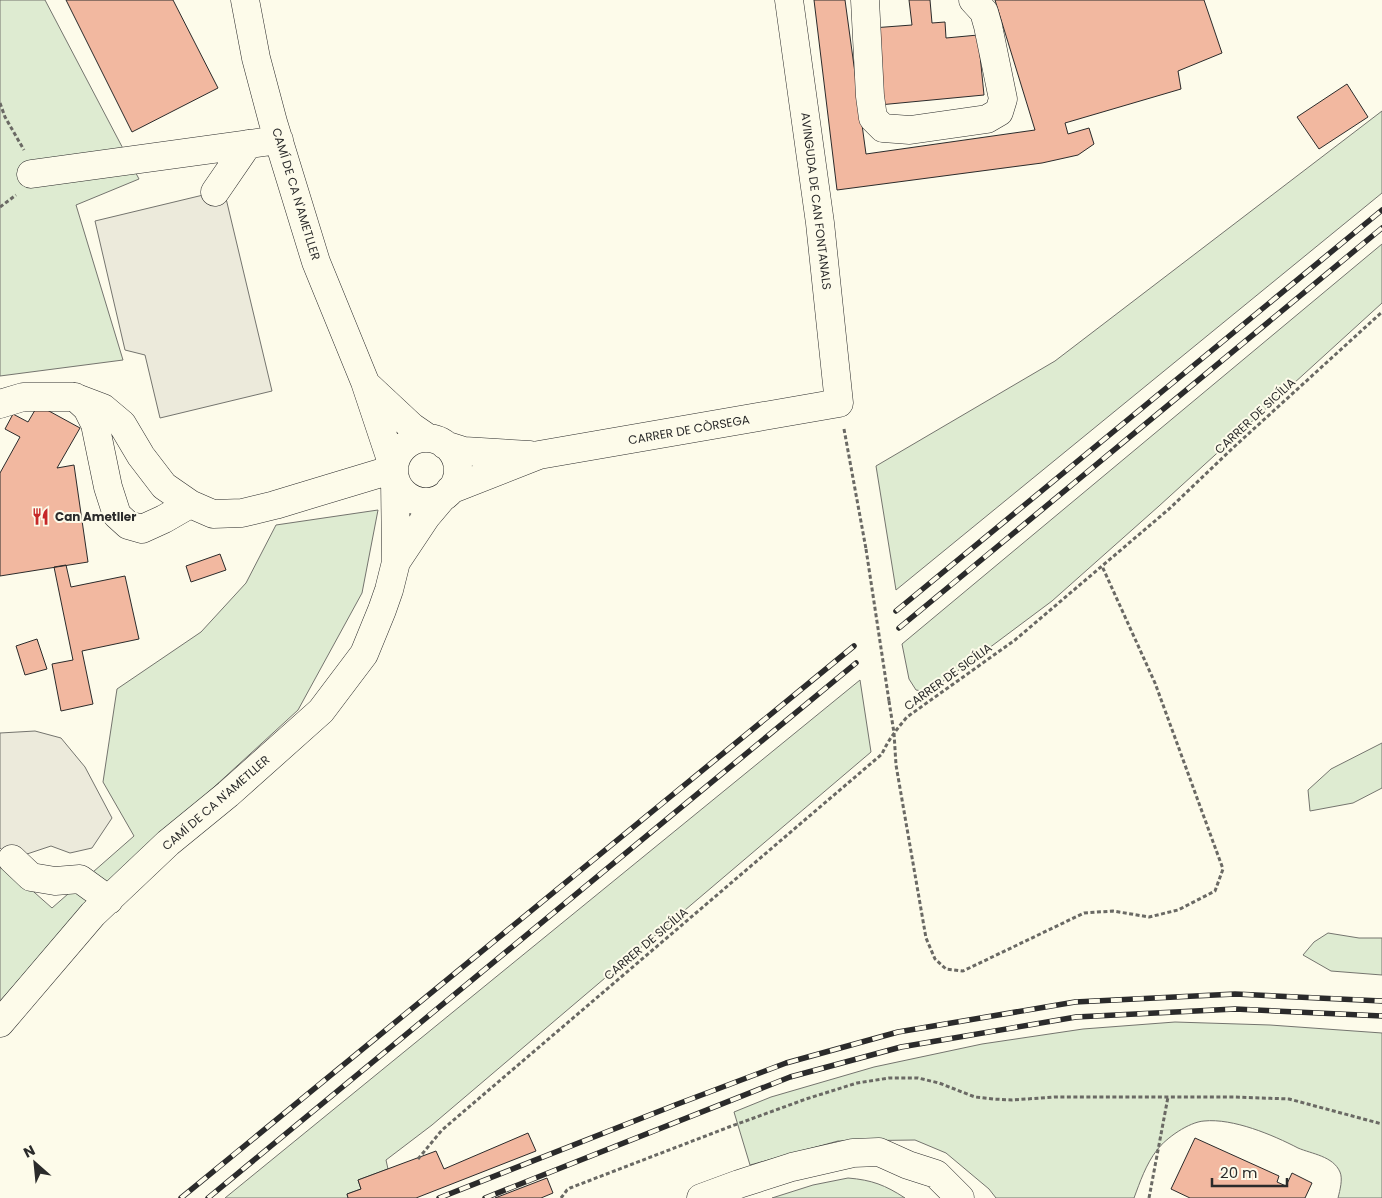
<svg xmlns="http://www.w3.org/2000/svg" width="1382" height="1198" font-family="Poppins,sans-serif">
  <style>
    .green { fill: #deebd1; stroke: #74746e }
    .parking { fill: #eceadb; stroke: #74746e }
    .building { fill: #f2b8a0; stroke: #2b2b2b }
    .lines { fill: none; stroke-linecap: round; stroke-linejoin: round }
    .minor-casing { stroke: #2b2b2b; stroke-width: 29 }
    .path { stroke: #6a6964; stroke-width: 3; stroke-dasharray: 4 2.5; stroke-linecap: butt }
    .minor { stroke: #fdfbea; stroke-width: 28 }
    .rail-casing { stroke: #2b2b2b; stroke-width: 5.5 }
    .rail { stroke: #fdfbea; stroke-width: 4; stroke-dasharray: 11; stroke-linecap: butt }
    .path-bridge { stroke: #6a6964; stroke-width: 3; stroke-dasharray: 4 2.5; stroke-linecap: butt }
    .labels { text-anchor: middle; stroke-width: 4; stroke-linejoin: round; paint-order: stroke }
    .street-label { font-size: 12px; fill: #2b2b2b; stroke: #fdfbea }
    .poi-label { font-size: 12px; font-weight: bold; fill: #2b2b2b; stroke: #fdfbea; text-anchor: start }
  </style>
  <rect width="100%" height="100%" fill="#fdfbea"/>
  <path class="green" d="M0,0h45l94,179 -63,26 47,155 -123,16z
    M1382,111v82l-486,397 -20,-124 179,-105z
    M1382,244v59l-223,203 -107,95 -79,59 -41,29 -10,2 -6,-1 -7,-11 -7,-35z
    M378,510l-16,83 -64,117 -218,200 -80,91v-139l52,46 82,-72 -31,-54 14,-93 84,-57 45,-49 30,-58z
    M860,680l11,72 -439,373 -46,35 2,9 -30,11 3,9 -14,5 1,4h-123z
    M1382,743v45l-29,15 -43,8 -2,-21 23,-21z
    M1328,933l31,5h23v37l-51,-4 -28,-16 11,-13z
    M1175,1022l95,3 112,8v165h-44c2,-8 5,-19 2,-26 -7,-16 -28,-18 -42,-24 -25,-13 -65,-30 -94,-27 -15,1 -38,17 -47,29 -11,14 -17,32 -23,48h-138l-7,-9 -43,-36 -31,-13 -77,1 -88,24 -16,-53 37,-15 103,-30 108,-23 101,-15z
    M848,1178c24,2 37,7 57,20h-133l41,-13z"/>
  <path class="parking" d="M224,190l48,201 -112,27 -15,-63 -20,-5 -30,-129z
    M35,731l26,7 24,29 27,51 -20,30 -22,5 -19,-7 -39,13 -12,-11v-115z"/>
  <path class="building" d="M66,0h107l45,88 -86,44z
    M814,0h31l21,154 169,-24 -40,-130h209l18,53 -44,18 3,18 -116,34 3,11 21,-6 5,16 -16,11 -36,8 -205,27z
    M909,0h21l2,23 13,-1 1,16 32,-3 6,60 -105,10 -7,-77 40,-3z
    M1347,84l21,33 -49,32 -22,-32z
    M38,405l42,23 -23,40 17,-3 14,97 -88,14v-103l20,-36 -15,-8 8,-15 15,8z
    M220,554l6,16 -35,12 -5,-16z
    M66,565l5,22 54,-11 14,63 -57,12 11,53 -32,7 -9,-47 21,-4 -19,-93z
    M37,639l10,30 -22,6 -9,-29z
    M528,1133l8,18 -120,47h-68l-1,-4 14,-5 -3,-9 78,-29 8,18z
    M1195,1138l84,38 -2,6 9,4 6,-13 20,10 -7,15h-115l-19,-9z
    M547,1178l6,15 -12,5h-46z"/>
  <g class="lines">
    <defs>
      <path id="minor" d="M245,0l11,58 17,64 43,140 49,120 29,87
        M865,0l5,96 3,22 10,10 27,2 77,-11 12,-7 4,-13 -15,-73 -4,-14 -11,-12
        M31,174l248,-34
        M215,192l33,-48
        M367,385l45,42 16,11
        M75,397l12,11 8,16 13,63 9,28 11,10 14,4 22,-10 26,-15
        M0,404l23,-7h51l29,11 19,16 19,32 23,30 26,18 23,10 29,-1 33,-8 119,-36
        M394 470a32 32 0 1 1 64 0a32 32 0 1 1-64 0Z
        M445,445l19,6 66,4
        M450,490l89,-35 300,-52 -19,-180 -31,-223
        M396,562l30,-45 16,-19
        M12,859l19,18 24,4 25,-2 29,21
        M0,1023l93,-109 75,-71 60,-49 93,-83 43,-57 18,-44 7,-20 7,-28 -1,-83
        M701,1198l38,-14 53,-17 61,-14 26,-1 29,13 28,9 24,24"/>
    </defs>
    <use href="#minor" class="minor-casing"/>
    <path class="path" d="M0,103l5,14 19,33
      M0,207l16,-12
      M844,429l22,120
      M889,701l5,32 2,32 30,173 9,21 11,10 17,2 121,-58 29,-2 36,6 29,-7 37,-19 8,-22 -68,-186 -53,-117
      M418,1159l24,-29 440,-376c6,-14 15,-25 25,-37l108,-77 154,-131 66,-63 147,-134
      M561,1198l6,-8 3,-2 159,-61 77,-28 51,-16 32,-5h29l21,5 36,14 18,2 19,1 43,-3h180l54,2 93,25
      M1149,1198l19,-101"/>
    <use href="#minor" class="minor"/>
    <defs>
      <path id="rail" d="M896,611l486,-401
        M899,628l483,-400
        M181,1198l673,-552
        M208,1198l648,-535
        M439,1198l236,-93 111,-42 112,-31 177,-30 160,-8 147,7
        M485,1198l305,-121 111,-30 175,-30 159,-8 147,7"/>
    </defs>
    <use href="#rail" class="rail-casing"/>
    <use href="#rail" class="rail"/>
    <path class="path-bridge" d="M866,549l23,152"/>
  </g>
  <defs>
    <symbol id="restaurant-bare" viewBox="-9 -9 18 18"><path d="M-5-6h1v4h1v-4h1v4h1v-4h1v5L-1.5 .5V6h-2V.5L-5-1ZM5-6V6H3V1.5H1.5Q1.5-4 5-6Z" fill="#c62828" stroke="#fdfbea" stroke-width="2.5" paint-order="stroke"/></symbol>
  </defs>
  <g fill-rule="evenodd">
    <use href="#restaurant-bare" x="28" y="504" width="25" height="25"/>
  </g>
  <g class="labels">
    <g class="street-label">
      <text transform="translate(296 194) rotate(73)" y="4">CAMÍ DE CA N'AMETLLER</text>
      <text transform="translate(816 201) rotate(83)" y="4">AVINGUDA DE CAN FONTANALS</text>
      <text transform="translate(1255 416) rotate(-43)" y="4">CARRER DE SICÍLIA</text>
      <text transform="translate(689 430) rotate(-10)" y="4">CARRER DE CÒRSEGA</text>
      <text transform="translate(948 677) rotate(-36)" y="4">CARRER DE SICÍLIA</text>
      <text transform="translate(216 803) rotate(-41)" y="4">CAMÍ DE CA N'AMETLLER</text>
      <text transform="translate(646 944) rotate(-40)" y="4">CARRER DE SICÍLIA</text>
    </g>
    <g class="poi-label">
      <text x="55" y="521">Can Ametller</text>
    </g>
  </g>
  <g transform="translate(35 1163) rotate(333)" stroke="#fdfbea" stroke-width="4" paint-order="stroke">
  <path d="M0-4L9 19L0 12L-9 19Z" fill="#2b2b2b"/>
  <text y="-8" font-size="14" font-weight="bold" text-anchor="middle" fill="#2b2b2b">N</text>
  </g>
  <path d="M1212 1178v8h75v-8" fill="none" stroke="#2b2b2b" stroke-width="2.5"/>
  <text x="1220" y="1178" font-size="15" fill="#2b2b2b" stroke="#fdfbea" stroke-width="4" paint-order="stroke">20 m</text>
</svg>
